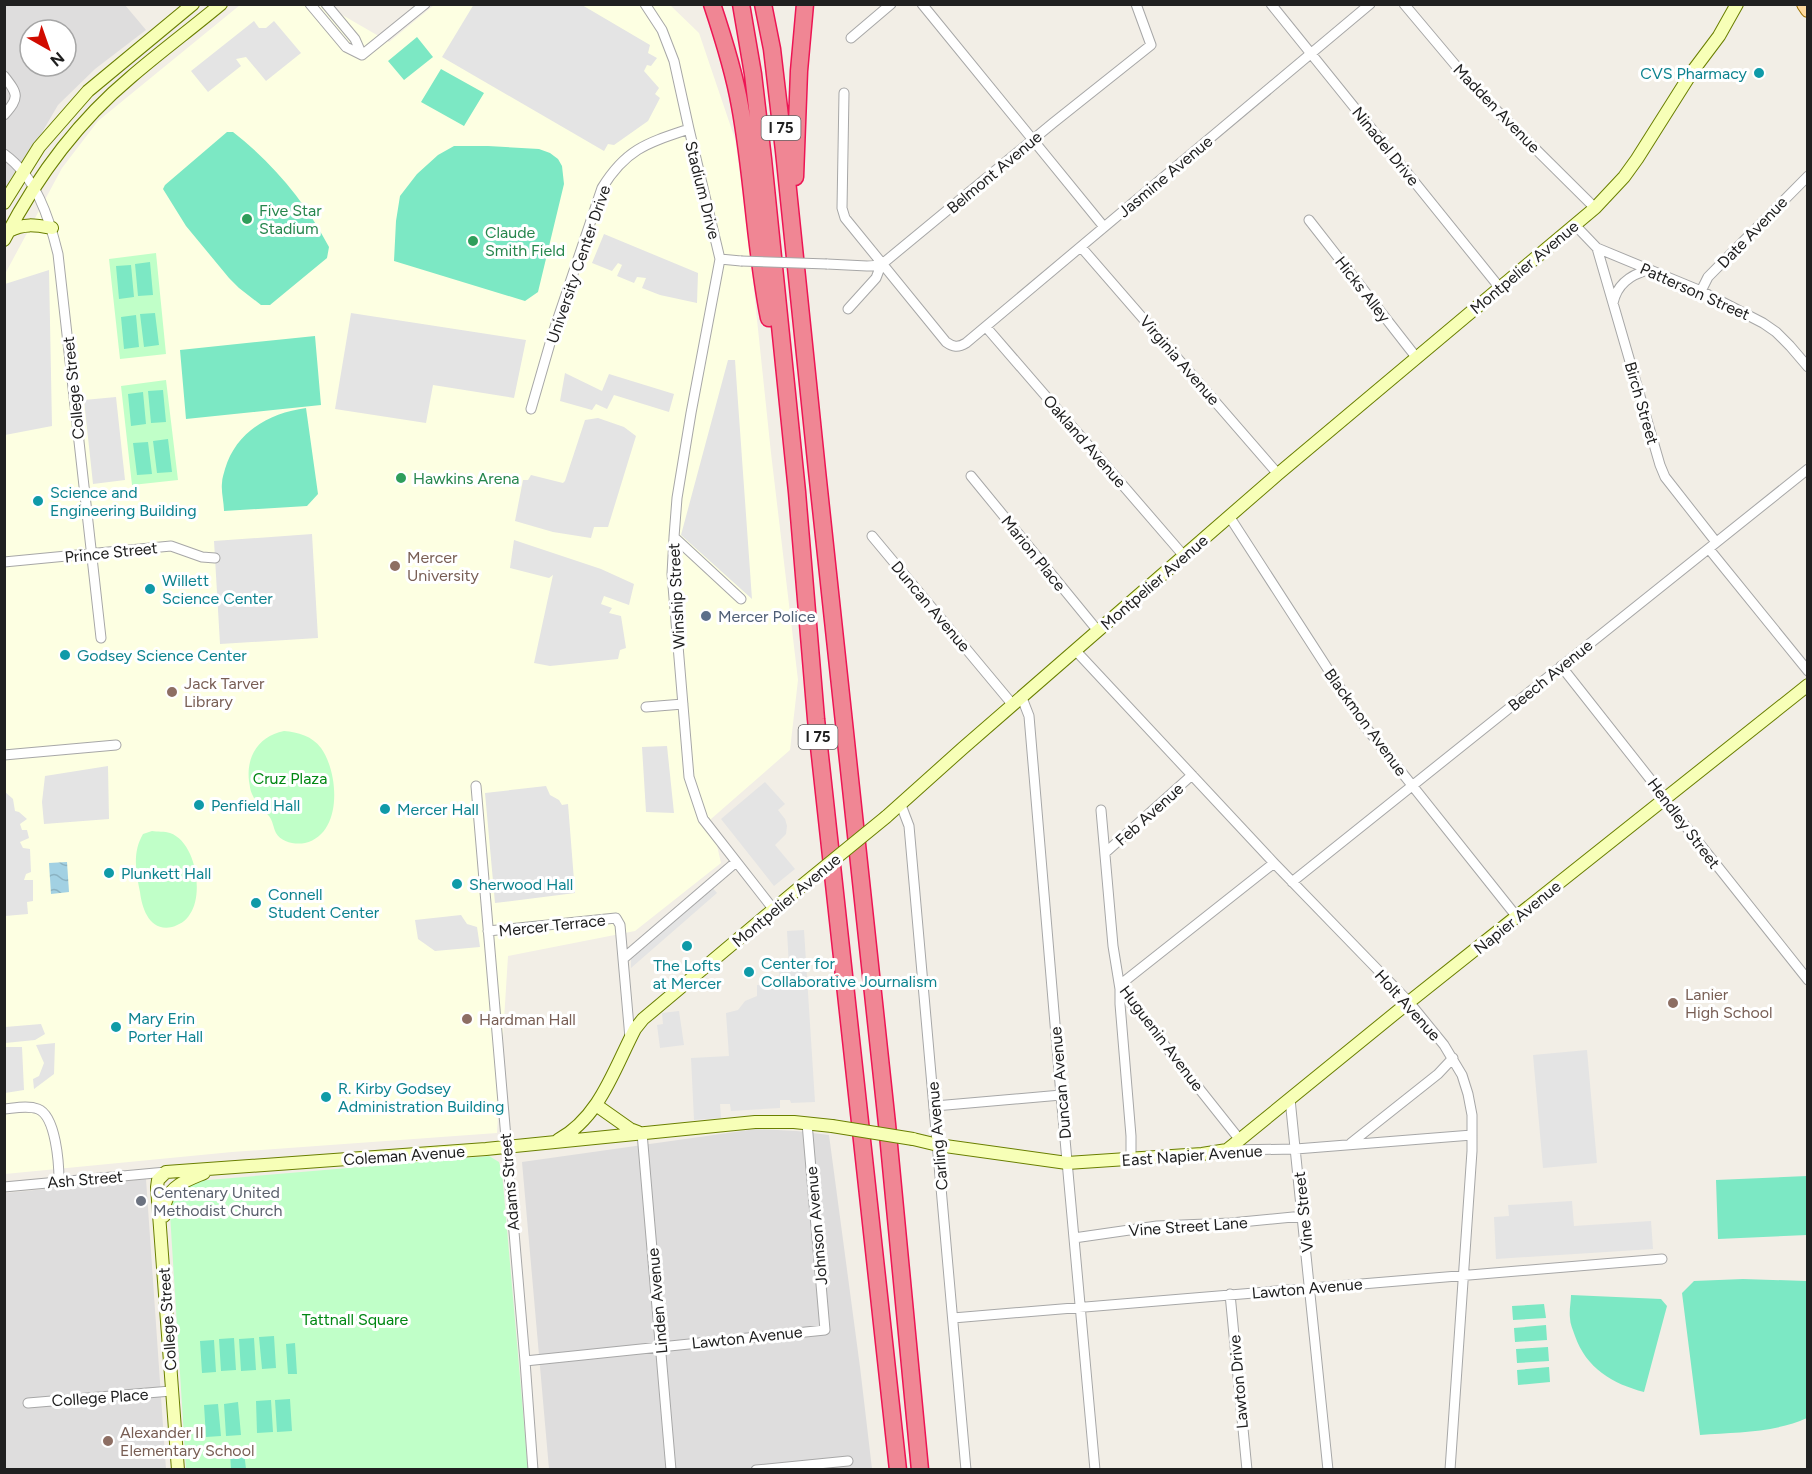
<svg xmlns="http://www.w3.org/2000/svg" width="1812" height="1474" font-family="Figtree,sans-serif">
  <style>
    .residential { fill: #dedddd; fill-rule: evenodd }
    .education { fill: #fdffe2 }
    .park { fill: #c0ffc8 }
    .pitch { fill: #7ce8c4 }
    .parking { fill: #e4e4e4 }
    .water { fill: url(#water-waves) }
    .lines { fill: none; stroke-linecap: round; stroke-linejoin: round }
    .street-casing { stroke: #a7a7a7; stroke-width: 11 }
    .secondary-casing { stroke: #6a7f00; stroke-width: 14 }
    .primary-casing { stroke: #9d7100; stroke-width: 16 }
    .highway-casing { stroke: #ed1554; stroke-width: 19 }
    .street { stroke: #fff; stroke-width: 9 }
    .secondary { stroke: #f7ffb7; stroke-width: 12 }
    .primary { stroke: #ffda9e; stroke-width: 14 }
    .highway { stroke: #f08694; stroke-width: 16 }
    .street-bridge-casing { stroke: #a7a7a7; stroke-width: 11; stroke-linecap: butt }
    .secondary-bridge-casing { stroke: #6a7f00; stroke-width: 14; stroke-linecap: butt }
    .street-bridge { stroke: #fff; stroke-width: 9 }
    .secondary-bridge { stroke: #f7ffb7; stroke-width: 12 }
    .culture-dot { fill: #0f9aa8; stroke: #fff; stroke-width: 2 }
    .leisure-dot { fill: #2e9e5b; stroke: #fff; stroke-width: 2 }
    .education-dot { fill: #8d6e63; stroke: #fff; stroke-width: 2 }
    .service-dot { fill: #5c6f8a; stroke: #fff; stroke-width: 2 }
    .worship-dot { fill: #6b7280; stroke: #fff; stroke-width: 2 }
    .labels { text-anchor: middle; stroke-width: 6; stroke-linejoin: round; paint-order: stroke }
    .shield { fill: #fff; stroke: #636363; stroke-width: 1.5 }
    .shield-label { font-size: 15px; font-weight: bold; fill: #202020 }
    .culture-label { font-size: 16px; fill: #0d838f; stroke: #fff; text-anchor: start }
    .street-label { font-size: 16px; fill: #202020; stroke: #fff }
    .leisure-label { font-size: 16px; fill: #27864d; stroke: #fff; text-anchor: start }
    .education-label { font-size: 16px; fill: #785e54; stroke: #fff; text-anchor: start }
    .service-label { font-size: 16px; fill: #4e5e75; stroke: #fff; text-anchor: start }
    .park-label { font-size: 16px; fill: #018713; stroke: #fff }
    .worship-label { font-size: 16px; fill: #5b616d; stroke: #fff; text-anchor: start }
  </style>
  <defs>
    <pattern id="water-waves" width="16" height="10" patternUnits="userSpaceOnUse" patternTransform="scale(1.5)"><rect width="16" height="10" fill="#a2d1e3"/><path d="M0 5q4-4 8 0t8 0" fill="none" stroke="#8bb3c2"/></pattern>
  </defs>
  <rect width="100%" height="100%" fill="#f2eee6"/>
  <path class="residential" d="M5,5h120l21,25 -51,39 -37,36 -53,91zM30,30h36v36h-36z
    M756,1129l41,2 32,4 31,232 12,102h-323l-27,-307z
    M146,1179l20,290 -161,1v-277z"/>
  <path class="education" d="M240,5h85l64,37 45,-37h236l29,28 36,106 13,95 23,219 27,227 -8,70 -79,69 10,44 -86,68 -127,25 -11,177 -265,19 -227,22v-900l57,-106 36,-47z"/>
  <path class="park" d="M156,253l10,101 -46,5 -11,-100z
    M166,380l12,100 -46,5 -11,-99z
    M284,731c14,1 28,5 37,17 18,25 22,86 -16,95 -10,2 -24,-1 -29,-10 -3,-6 -3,-12 -7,-17 -6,-7 -13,-13 -17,-22 -2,-4 -2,-8 -3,-13 -3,-25 10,-45 35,-50z
    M152,831c5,1 13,0 18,2 26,9 34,61 20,81 -4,7 -11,11 -18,13 -22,5 -30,-18 -32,-35 -4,-20 -8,-39 3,-58z
    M489,1156l10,6 3,10 26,297h-342l-16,-255c3,-23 7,-22 26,-33z"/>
  <path class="pitch" d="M417,37l16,20 -29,23 -16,-19z
    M441,69l43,24 -20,33 -43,-24z
    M227,132h6c40,31 73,71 96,115l-2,11 -57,47h-9l-22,-17 -10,-10 -43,-52 -23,-37 2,-4z
    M454,146h34l51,3 11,4 8,6 4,7 2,18 -26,108 -13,9 -131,-40 2,-40 4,-25 17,-22 21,-19z
    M150,262l3,33 -15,1 -3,-32z
    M131,265l3,32 -15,2 -3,-33z
    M155,313l4,32 -15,2 -4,-33z
    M136,315l3,32 -15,2 -3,-32z
    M315,336l6,69 -135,14 -6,-69z
    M163,390l3,32 -15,1 -3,-32z
    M143,392l3,32 -15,2 -3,-32z
    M306,408l12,86 -11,12 -83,5c0,-9 -3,-19 -2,-28 0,-5 2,-10 3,-14 11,-37 44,-56 81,-61z
    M168,439l4,33 -15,1 -4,-32z
    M148,442l4,32 -15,1 -4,-32z
    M1807,1176v59l-89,4 -2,-59z
    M1743,1279l64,2v137c-33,15 -71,14 -107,17l-18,-142 12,-12z
    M1571,1295l90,4 6,7 -23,86c-31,-8 -58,-24 -69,-56 -2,-6 -5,-12 -5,-18 -1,-8 1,-16 1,-23z
    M1544,1304l2,14 -33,2 -1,-14z
    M1546,1325l1,15 -32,2 -1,-14z
    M274,1336l2,32 -14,1 -3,-32z
    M234,1338l2,32 -15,1 -2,-32z
    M254,1338l2,32 -15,1 -2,-32z
    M214,1340l2,32 -14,1 -2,-32z
    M295,1343l2,31h-9l-2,-30z
    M1548,1347l1,14 -32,2 -1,-14z
    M1549,1367l1,15 -32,3 -1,-15z
    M290,1399l2,32 -15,1 -2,-32z
    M271,1400l2,32 -16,1 -1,-32z
    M238,1402l3,33 -15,1 -2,-32z
    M218,1404l3,32 -15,1 -2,-32z
    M244,1452l2,17h-15l-1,-16z"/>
  <path class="parking" d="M474,4l108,1 68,40 -2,8 9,5 -6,8 -4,-1 -3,6 15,17 -4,6 5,4 -12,23 -34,24 -6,-1 -4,7 -162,-94z
    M254,21l5,7h7l8,-7 27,32 -35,28 -20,-24 -10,2 5,7 -33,26 -17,-21z
    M604,234l94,39 -1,30 -37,-8 -18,-7 4,-10 -9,-1 -3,6 -17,-7 5,-11 -4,-2 -6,8 -20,-8z
    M49,270l3,156 -47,9v-151z
    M351,313l175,27 -12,58 -81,-13 -7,38 -91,-14z
    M728,360h7l17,239 -71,-64z
    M565,373l37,18 7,-17 65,20 -5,18 -55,-17 -7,14 -11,-5 -4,6 -32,-9z
    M116,397l9,83 -32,4 -9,-84z
    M598,418l26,9 12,9 -28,91h-14l-3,11 -38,-6 -38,-11 8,-41h5l3,-5 32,8 2,-2 20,-61z
    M312,534l6,104 -98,6 -6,-103z
    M514,540l87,29 33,15 -5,21 -25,-9 -3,8 11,4 -3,5 12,3 5,32 -6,2 -2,9 -68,7 -16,-3 19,-88 -4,3 -39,-10z
    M667,746l7,67 -28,-1 -4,-65z
    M108,766l1,53 -65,5 -2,-22 3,-26z
    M765,782l20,22 -7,6 7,9 2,7 -1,8 -11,11 20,24 -21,17 -53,-67z
    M546,786l4,9 9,5 3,5 6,-1 7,89 -80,10 -10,-110z
    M4,791l9,8 2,12 4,1 8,7 -7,5 2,6h5l2,8 -9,4 3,6 7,1 1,23 -5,2 -2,6h9v21l-6,1 1,12 -23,2z
    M711,886l6,7 -86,75v-13z
    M461,915l6,9 10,3 3,20 -45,4 -17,-12 -3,-19z
    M804,930l11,172 -24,1 -1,-3h-10v8l-49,3 -1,-7h-10l1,14 -27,2 -3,-62 38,-2 -3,-43 12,-3 7,-9 12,-5v-11l23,-1 -1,-16 10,-1 -2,-36z
    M679,1011l5,34 -24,3 -3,-23 6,-1 -1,-11z
    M41,1024l4,10 -10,6 -30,3v-16z
    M55,1043l-1,31 -20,15 -1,-10 6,-3 5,-13 -8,-18z
    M5,1047h17l2,43 -19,3z
    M1587,1050l10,113 -54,5 -10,-113z
    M1572,1201l2,25 77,-5 2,28 -157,10 -2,-42 15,-1 -1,-11z"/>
  <path class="water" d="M67,862l2,30 -18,2 -2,-31z"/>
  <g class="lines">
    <defs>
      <path id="street" d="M310,4l36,43 16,8
        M326,4l29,35 7,16
        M645,4l17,26 12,31 15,68 31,130 -29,154 -14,85 -3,39 -2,37 17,203 14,42 71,91
        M922,4l182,223
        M1271,4l229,284
        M1404,4l74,88 117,116
        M851,38l40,-34
        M362,55l63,-51
        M4,76c14,18 16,21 0,39
        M844,93l-2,115 3,10 101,124c7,5 12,6 20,1l404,-339
        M4,154c32,23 45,63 54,100l43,384
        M1309,220l107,137
        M1575,225l22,23 104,43 62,32 13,9 14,14 18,21
        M1081,247l197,227
        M1597,248l63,217 5,12 51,65
        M720,259l21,2
        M827,264l40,2 14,-1
        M1701,291l7,-14 100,-101
        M1613,303c4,-19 17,-28 35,-33
        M848,309l28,-31 5,-13 172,-142 98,-78 -15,-41
        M986,327l198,229
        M531,409l22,-76 49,-145c24,-39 45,-45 87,-59
        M971,476l127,155
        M1229,516l135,209 153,192
        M872,536l141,169
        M674,537l67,62
        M1709,549l99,122
        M4,562l167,-16 31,11 13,1
        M1076,651l198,212 135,139 35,43 18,30 6,19 4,21v36l-22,319
        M1561,666l97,123 6,10 144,181
        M1022,698l7,18 32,379 34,375
        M646,707l37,-3
        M4,755l112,-10
        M476,786l49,575 8,109
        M901,805l8,21 57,644
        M1101,810l12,136 7,43 120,151
        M1105,853l87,-78
        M1292,882l516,-413
        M488,931l128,-13 4,7 10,113
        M624,958l112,-96
        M1290,1099l38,371
        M935,1106l126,-11
        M4,1109c11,-1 24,-4 34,0 18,7 21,55 21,72
        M642,1133l29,337
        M1351,1143l87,-69 15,-16
        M1227,1150l69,-1 176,-14
        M1131,1160v-24l-11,-132v-15l6,-9 148,-117
        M4,1187l162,-15
        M1074,1238l83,-12 74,-3 72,-7
        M1230,1294l17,176
        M953,1318l709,-59
        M525,1361l300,-31 -18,-207
        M28,1403l143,-12
        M756,1470l92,-9"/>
      <path id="secondary" d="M4,203l35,-56 49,-56 105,-87
        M9,231c15,-8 26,-6 43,-3
        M4,240c32,-62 73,-118 127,-163 29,-25 60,-48 90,-73
        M886,817l77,-69 315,-274 317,-266 29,-31 13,-18 55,-87 27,-36 18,-32
        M596,1105l34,24 8,3
        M913,1139l25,6 129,18 135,-9 25,-4 182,-148 399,-317
        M558,1140c42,-23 56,-71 77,-111l8,-10 156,-131
        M164,1216c1,-5 0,-11 2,-15 5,-16 24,-22 38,-28
        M178,1470l-21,-283 1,-7 8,-8 320,-23 269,-27h39l38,4"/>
      <path id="primary" d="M1804,4l4,6"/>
      <path id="highway" d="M712,4c11,33 22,67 28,102 13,70 15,142 29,212
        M741,4l12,70 10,85 34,333 19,227 82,751
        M763,4l9,45 12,102 33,320 70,653 33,346
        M795,177l4,-106 6,-67"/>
    </defs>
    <use href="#street" class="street-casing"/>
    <use href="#secondary" class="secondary-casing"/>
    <use href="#primary" class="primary-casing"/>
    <use href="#highway" class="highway-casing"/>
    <use href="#street" class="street"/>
    <use href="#secondary" class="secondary"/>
    <use href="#primary" class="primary"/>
    <use href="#highway" class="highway"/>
    <defs>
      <path id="street-bridge" d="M741,261l86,3"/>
      <path id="secondary-bridge" d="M799,888l87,-71
        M832,1126l81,13"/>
    </defs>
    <use href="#street-bridge" class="street-bridge-casing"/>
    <use href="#secondary-bridge" class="secondary-bridge-casing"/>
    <use href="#street-bridge" class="street-bridge"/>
    <use href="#secondary-bridge" class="secondary-bridge"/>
  </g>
  <g class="culture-dot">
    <circle cx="1759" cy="73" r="6"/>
    <circle cx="38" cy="501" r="6"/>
    <circle cx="150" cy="589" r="6"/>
    <circle cx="65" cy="655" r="6"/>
    <circle cx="199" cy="805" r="6"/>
    <circle cx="385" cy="809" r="6"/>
    <circle cx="109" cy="873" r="6"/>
    <circle cx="457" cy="884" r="6"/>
    <circle cx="256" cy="903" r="6"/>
    <circle cx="687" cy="946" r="6"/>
    <circle cx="749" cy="972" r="6"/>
    <circle cx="116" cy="1027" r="6"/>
    <circle cx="326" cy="1097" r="6"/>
  </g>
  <g class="leisure-dot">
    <circle cx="247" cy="219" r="6"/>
    <circle cx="473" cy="241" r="6"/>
    <circle cx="401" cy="478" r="6"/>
  </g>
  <g class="education-dot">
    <circle cx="395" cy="566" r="6"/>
    <circle cx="172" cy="692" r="6"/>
    <circle cx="1673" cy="1003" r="6"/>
    <circle cx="467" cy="1019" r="6"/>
    <circle cx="108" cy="1441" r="6"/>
  </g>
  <circle class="service-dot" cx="706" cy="616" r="6"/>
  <circle class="worship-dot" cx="141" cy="1201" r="6"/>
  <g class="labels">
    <g class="shield">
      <rect x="761.5" y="116" width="39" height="24" rx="4.5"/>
      <rect x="798.5" y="725" width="39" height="24" rx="4.5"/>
    </g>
    <g class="shield-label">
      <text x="781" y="133">I 75</text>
      <text x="818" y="742">I 75</text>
    </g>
    <g class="culture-label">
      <text x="1747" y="79" text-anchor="end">CVS Pharmacy</text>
      <text x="50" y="498">Science and<tspan x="50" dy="18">Engineering Building</tspan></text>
      <text x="162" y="586">Willett<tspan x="162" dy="18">Science Center</tspan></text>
      <text x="77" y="661">Godsey Science Center</text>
      <text x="211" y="811">Penfield Hall</text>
      <text x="397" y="815">Mercer Hall</text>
      <text x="121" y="879">Plunkett Hall</text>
      <text x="469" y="890">Sherwood Hall</text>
      <text x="268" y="900">Connell<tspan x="268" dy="18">Student Center</tspan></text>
      <text x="761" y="969">Center for<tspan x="761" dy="18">Collaborative Journalism</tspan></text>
      <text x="687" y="971" text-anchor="middle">The Lofts<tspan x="687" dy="18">at Mercer</tspan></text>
      <text x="128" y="1024">Mary Erin<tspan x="128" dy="18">Porter Hall</tspan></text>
      <text x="338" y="1094">R. Kirby Godsey<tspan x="338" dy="18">Administration Building</tspan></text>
    </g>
    <g class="street-label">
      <text transform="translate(1497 108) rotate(46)" y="6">Madden Avenue</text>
      <text transform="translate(1386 146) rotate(51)" y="6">Ninadel Drive</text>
      <text transform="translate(994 172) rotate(-40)" y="6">Belmont Avenue</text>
      <text transform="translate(1165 176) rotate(-40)" y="6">Jasmine Avenue</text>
      <text transform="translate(703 190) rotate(76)" y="6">Stadium Drive</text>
      <text transform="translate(1752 232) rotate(-46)" y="6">Date Avenue</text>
      <text transform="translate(578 264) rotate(-71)" y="6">University Center Drive</text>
      <text transform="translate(1524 267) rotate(-40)" y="6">Montpelier Avenue</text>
      <text transform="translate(1363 289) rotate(52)" y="6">Hicks Alley</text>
      <text transform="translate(1695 291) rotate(24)" y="6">Patterson Street</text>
      <text transform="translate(1180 360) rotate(49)" y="6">Virginia Avenue</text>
      <text transform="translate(73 388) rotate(-96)" y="6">College Street</text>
      <text transform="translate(1642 403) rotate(74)" y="6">Birch Street</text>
      <text transform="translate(1085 441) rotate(49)" y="6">Oakland Avenue</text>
      <text transform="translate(111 552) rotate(-6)" y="6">Prince Street</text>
      <text transform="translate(1034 553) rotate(51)" y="6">Marion Place</text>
      <text transform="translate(1154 582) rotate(-41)" y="6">Montpelier Avenue</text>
      <text transform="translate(676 596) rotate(-93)" y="6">Winship Street</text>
      <text transform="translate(931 606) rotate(50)" y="6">Duncan Avenue</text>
      <text transform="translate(1550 675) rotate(-39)" y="6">Beech Avenue</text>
      <text transform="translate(1366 722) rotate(54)" y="6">Blackmon Avenue</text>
      <text transform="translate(1149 814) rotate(-42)" y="6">Feb Avenue</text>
      <text transform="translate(1684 823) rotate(53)" y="6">Hendley Street</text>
      <text transform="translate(786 900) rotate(-40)" y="6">Montpelier Avenue</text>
      <text transform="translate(1517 917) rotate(-39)" y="6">Napier Avenue</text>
      <text transform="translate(552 925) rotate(-6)" y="6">Mercer Terrace</text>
      <text transform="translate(1408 1005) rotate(48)" y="6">Holt Avenue</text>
      <text transform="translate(1162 1038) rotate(53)" y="6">Huguenin Avenue</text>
      <text transform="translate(1060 1083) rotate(-95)" y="6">Duncan Avenue</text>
      <text transform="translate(937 1136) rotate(-95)" y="6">Carling Avenue</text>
      <text transform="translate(404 1155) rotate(-4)" y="6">Coleman Avenue</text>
      <text transform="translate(1192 1155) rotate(-4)" y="6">East Napier Avenue</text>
      <text transform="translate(85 1179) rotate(-5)" y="6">Ash Street</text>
      <text transform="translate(509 1182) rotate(-95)" y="6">Adams Street</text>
      <text transform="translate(1303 1212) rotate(-96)" y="6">Vine Street</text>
      <text transform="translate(816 1226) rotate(-95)" y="6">Johnson Avenue</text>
      <text transform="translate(1188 1226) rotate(-4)" y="6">Vine Street Lane</text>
      <text transform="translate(1307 1288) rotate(-5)" y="6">Lawton Avenue</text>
      <text transform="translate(657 1301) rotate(-95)" y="6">Linden Avenue</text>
      <text transform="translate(167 1319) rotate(-94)" y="6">College Street</text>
      <text transform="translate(747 1337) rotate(-6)" y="6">Lawton Avenue</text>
      <text transform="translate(1238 1382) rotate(-95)" y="6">Lawton Drive</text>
      <text transform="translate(100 1397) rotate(-4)" y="6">College Place</text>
    </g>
    <g class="leisure-label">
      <text x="259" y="216">Five Star<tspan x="259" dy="18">Stadium</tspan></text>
      <text x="485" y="238">Claude<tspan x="485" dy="18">Smith Field</tspan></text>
      <text x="413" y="484">Hawkins Arena</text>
    </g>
    <g class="education-label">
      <text x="407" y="563">Mercer<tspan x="407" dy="18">University</tspan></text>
      <text x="184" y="689">Jack Tarver<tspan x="184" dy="18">Library</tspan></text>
      <text x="1685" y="1000">Lanier<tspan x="1685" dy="18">High School</tspan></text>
      <text x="479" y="1025">Hardman Hall</text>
      <text x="120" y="1438">Alexander II<tspan x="120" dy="18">Elementary School</tspan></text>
    </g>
    <g class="service-label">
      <text x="718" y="622">Mercer Police</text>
    </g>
    <g class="park-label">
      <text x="290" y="784">Cruz Plaza</text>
      <text x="355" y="1325">Tattnall Square</text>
    </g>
    <g class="worship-label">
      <text x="153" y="1198">Centenary United<tspan x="153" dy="18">Methodist Church</tspan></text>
    </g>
  </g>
  <rect width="1812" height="1474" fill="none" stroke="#202020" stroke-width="12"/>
  <g transform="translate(48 48) rotate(140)"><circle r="28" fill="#ffffff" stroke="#a6a6a6" stroke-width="1.5"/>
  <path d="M0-4.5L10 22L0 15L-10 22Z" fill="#d10b00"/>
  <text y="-9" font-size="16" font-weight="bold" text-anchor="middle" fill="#202020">N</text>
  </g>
</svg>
